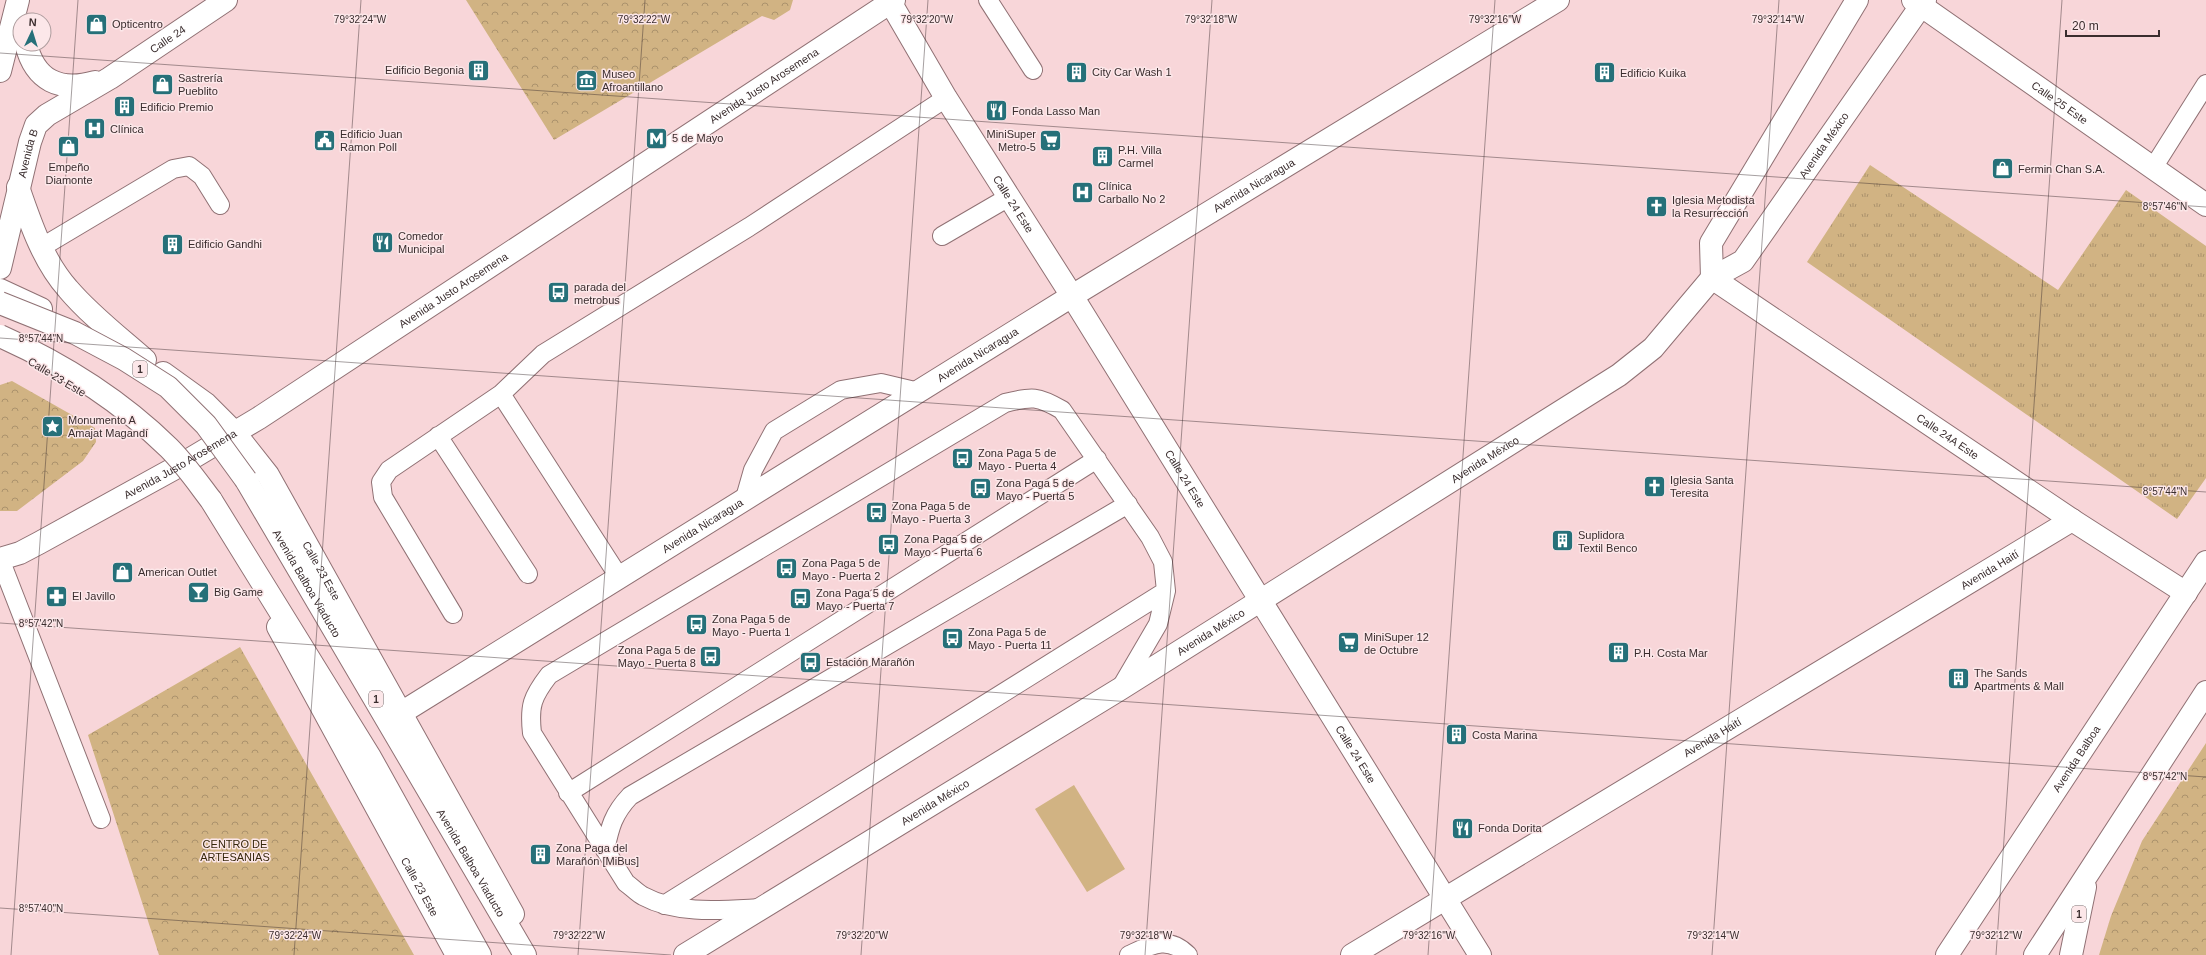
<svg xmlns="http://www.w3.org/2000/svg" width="2206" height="955" font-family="Arial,sans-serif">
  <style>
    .grass { fill: url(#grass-tufts) }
    .park { fill: url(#park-crowns) }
    .pitch { fill: #d1b383 }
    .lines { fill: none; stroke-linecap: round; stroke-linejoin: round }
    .service-casing { stroke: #907174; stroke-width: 20 }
    .minor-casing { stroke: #907174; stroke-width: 24 }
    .tertiary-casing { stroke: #907174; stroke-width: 24 }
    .secondary-casing { stroke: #907174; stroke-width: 24 }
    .trunk-casing { stroke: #907174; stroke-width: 24 }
    .service { stroke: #fff; stroke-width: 18 }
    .minor { stroke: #fff; stroke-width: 22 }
    .tertiary { stroke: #fff; stroke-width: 22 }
    .secondary { stroke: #fff; stroke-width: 22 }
    .trunk { stroke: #fff; stroke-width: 22 }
    .trunk-bridge-casing { stroke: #907174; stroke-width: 24; stroke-linecap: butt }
    .trunk-bridge { stroke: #fff; stroke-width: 22 }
    .ticks { fill: none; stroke: #3a2d2e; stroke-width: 1; stroke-opacity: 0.45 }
    .labels { text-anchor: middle; stroke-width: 3; stroke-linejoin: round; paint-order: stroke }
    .shield { fill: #fce7e9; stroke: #746566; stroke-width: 1 }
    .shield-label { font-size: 10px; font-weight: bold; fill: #3a2d2e }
    .poi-label { font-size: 11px; fill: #3a2d2e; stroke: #fce7e9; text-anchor: start }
    .street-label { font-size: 11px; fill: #3a2d2e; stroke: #fce7e9 }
    .park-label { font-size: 11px; fill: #37280d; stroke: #fce7e9 }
    .ticks-label { font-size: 10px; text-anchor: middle; fill: #3a2d2e; stroke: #fce7e9; stroke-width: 3; stroke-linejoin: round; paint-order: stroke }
  </style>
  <defs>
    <pattern id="grass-tufts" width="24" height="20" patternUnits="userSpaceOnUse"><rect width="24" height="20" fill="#d1b383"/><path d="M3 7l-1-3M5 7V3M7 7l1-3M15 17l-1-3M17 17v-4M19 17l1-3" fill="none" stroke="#ab926c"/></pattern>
    <pattern id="park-crowns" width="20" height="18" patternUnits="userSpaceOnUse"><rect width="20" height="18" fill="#d1b383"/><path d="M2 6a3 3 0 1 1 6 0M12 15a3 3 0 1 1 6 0" fill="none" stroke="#ab926c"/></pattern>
  </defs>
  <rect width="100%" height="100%" fill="#f8d6d9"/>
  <path class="grass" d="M1870,165l188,125 68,-100 80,56v232l-29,41 -370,-257z"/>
  <path class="park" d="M466,0h327l-3,10 -16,10 -12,-4 -208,124z
    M12,381l83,47 1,14 -13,19 -66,50h-17v-126z
    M240,647l174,308h-255l-71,-220z
    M2206,743v212h-107l12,-39 31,-75z"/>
  <path class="pitch" d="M1074,785l51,84 -38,23 -52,-83z"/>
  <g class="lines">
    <defs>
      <path id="service" d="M988,0l45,70
        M2153,168l53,-84
        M942,236l67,-39
        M42,247l131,-78 16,-3 13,10 18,29
        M501,394l118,183
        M438,436l90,138
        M745,498l8,-28 21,-39 67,-41 40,-7 38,9
        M0,559l101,260
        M453,614l-70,-117 -2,-15 8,-12 112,-76 42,-40 206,-127 197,-129
        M568,793l529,-334
        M605,850c5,-23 8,-36 25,-54l498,-292
        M664,905l502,-314
        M761,908c-38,2 -83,7 -118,-12 -6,-3 -11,-9 -17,-13l-94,-150c-3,-27 0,-36 17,-58l456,-272c27,-7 33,-7 57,7l88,127 13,25 3,29 -8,33 -38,65
        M1129,955c22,-10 39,-20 59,0"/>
      <g id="minor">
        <path id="s1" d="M889,0l57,98 126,198 408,659"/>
        <path id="s2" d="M1913,0l293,205"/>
        <path id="s3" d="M1712,278l360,242 114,73"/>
        <path d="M1712,278l-1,-35 146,-243"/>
        <path id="s4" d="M0,559l20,-6 19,-10 138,-76 82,-49 632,-416"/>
        <path id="s5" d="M401,713l671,-417 486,-296"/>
        <path id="s6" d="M685,955l435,-266 499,-314 34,-27 59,-70 31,-17 182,-261"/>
        <path id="s7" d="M1352,955l720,-435"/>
      </g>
      <path id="tertiary" d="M891,2l3,-2"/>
      <g id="secondary">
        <path d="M26,44c9,37 34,48 69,38"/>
        <path d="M0,71l18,-71"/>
        <path d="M18,187c12,35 25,74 50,102 23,27 51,48 77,71"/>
        <path id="s8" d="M0,268l30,-126 6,-17 11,-10 63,-37 116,-78"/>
        <path d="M0,290l41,19"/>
        <path id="s9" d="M163,373l43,31 28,28 34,43 245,439"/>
        <path id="s10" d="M278,627l179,328"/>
        <path id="s11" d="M1947,955l259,-393"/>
      </g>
      <g id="trunk">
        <path id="s12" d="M246,480l279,475"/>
        <path d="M211,500l159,257 110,198"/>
        <path d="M2035,955l171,-263"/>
        <path d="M2071,955l14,-68"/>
      </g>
    </defs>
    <use href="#service" class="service-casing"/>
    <use href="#minor" class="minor-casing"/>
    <use href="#tertiary" class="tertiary-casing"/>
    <use href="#secondary" class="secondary-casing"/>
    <use href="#trunk" class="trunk-casing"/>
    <use href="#service" class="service"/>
    <use href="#minor" class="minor"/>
    <use href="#tertiary" class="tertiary"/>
    <use href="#secondary" class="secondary"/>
    <use href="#trunk" class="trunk"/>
    <defs>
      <path id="trunk-bridge" d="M0,303l75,30 49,26 44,28 38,38 40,55
        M0,336c63,28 120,64 169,112 16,16 29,35 42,52"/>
    </defs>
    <use href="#trunk-bridge" class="trunk-bridge-casing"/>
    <use href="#trunk-bridge" class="trunk-bridge"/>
  </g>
  <path class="ticks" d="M0,53l2206,154M0,338l2206,154M0,623l2206,154M0,908l671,47M11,955l67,-955M294,955l67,-955M578,955l67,-955M861,955l67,-955M1145,955l67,-955M1428,955l67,-955M1712,955l67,-955M1996,955l66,-955"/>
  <defs>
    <symbol id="shop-square" viewBox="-11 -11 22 22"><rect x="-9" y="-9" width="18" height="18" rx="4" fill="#267079" stroke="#fce7e9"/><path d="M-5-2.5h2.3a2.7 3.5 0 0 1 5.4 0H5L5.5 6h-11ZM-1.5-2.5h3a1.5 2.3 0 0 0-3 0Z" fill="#fff"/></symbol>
    <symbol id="building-square" viewBox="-11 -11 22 22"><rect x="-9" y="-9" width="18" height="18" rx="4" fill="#267079" stroke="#fce7e9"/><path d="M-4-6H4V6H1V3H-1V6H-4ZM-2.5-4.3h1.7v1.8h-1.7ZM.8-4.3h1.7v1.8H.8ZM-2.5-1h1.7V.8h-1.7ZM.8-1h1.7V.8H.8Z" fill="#fff"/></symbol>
    <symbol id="museum-square" viewBox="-11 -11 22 22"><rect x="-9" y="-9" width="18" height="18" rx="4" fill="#267079" stroke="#fce7e9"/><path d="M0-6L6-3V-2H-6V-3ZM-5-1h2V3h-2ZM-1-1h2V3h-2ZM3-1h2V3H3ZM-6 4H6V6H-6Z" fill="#fff"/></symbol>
    <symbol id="restaurant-square" viewBox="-11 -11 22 22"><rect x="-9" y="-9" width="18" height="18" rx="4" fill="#267079" stroke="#fce7e9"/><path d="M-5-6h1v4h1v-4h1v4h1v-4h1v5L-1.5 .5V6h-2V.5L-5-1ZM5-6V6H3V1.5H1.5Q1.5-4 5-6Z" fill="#fff"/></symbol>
    <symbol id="hospital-square" viewBox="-11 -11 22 22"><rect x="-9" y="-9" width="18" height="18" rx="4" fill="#267079" stroke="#fce7e9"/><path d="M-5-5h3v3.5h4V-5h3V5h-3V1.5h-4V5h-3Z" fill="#fff"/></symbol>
    <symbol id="metro-square" viewBox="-11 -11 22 22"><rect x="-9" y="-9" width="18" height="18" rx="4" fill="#267079" stroke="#fce7e9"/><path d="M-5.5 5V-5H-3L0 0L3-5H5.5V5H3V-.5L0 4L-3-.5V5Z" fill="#fff"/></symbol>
    <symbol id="civic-square" viewBox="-11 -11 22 22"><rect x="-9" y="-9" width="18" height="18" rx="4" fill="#267079" stroke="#fce7e9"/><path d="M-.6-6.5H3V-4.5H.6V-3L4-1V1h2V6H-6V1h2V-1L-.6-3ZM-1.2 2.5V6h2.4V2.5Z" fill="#fff"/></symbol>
    <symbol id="supermarket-square" viewBox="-11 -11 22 22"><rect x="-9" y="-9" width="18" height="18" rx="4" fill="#267079" stroke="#fce7e9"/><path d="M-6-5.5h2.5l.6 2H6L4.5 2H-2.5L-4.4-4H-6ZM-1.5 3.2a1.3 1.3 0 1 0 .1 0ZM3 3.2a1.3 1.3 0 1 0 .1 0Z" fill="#fff"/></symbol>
    <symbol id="church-square" viewBox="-11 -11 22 22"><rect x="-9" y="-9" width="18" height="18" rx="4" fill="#267079" stroke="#fce7e9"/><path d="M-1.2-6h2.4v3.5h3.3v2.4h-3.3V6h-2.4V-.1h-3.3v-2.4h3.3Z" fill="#fff"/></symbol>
    <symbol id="bus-square" viewBox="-11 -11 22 22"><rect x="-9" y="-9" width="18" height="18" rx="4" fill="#267079" stroke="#fce7e9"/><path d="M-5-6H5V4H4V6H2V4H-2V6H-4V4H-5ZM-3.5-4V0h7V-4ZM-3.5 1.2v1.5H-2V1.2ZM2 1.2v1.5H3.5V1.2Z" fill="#fff"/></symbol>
    <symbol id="sight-square" viewBox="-11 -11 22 22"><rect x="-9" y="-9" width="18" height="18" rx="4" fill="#267079" stroke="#fce7e9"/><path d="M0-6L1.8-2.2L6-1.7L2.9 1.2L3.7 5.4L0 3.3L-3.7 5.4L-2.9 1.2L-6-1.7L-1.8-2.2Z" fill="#fff"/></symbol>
    <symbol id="bar-square" viewBox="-11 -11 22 22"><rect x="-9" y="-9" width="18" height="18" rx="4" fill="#267079" stroke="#fce7e9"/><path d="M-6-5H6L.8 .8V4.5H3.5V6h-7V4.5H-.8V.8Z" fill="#fff"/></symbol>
    <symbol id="pharmacy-square" viewBox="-11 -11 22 22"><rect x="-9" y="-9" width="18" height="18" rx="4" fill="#267079" stroke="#fce7e9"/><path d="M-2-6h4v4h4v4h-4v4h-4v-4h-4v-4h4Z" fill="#fff"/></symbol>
  </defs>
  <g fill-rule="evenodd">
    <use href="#shop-square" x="84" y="12" width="25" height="25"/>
    <use href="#building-square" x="466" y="58" width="25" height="25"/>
    <use href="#building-square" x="1064" y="60" width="25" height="25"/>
    <use href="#building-square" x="1592" y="60" width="25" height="25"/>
    <use href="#museum-square" x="574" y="68" width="25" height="25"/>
    <use href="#shop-square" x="150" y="72" width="25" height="25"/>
    <use href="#building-square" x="112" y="94" width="25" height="25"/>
    <use href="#restaurant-square" x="984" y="98" width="25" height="25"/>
    <use href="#hospital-square" x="82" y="116" width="25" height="25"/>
    <use href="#metro-square" x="644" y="126" width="25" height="25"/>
    <use href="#civic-square" x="312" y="128" width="25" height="25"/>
    <use href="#supermarket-square" x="1038" y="128" width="25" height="25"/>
    <use href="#shop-square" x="56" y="134" width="25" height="25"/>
    <use href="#building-square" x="1090" y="144" width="25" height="25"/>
    <use href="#shop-square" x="1990" y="156" width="25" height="25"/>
    <use href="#hospital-square" x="1070" y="180" width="25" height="25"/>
    <use href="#church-square" x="1644" y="194" width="25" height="25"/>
    <use href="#restaurant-square" x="370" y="230" width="25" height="25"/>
    <use href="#building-square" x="160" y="232" width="25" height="25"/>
    <use href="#bus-square" x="546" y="280" width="25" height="25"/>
    <use href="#sight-square" x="40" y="414" width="25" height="25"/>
    <use href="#bus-square" x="950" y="446" width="25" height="25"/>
    <use href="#church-square" x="1642" y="474" width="25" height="25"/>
    <use href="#bus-square" x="968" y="476" width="25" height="25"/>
    <use href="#bus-square" x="864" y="500" width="25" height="25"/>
    <use href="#building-square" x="1550" y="528" width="25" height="25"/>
    <use href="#bus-square" x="876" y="532" width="25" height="25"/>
    <use href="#bus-square" x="774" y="556" width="25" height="25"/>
    <use href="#shop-square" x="110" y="560" width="25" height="25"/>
    <use href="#bar-square" x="186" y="580" width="25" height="25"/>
    <use href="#pharmacy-square" x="44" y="584" width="25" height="25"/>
    <use href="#bus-square" x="788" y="586" width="25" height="25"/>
    <use href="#bus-square" x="684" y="612" width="25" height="25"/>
    <use href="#bus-square" x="940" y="626" width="25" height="25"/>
    <use href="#supermarket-square" x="1336" y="630" width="25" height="25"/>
    <use href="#building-square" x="1606" y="640" width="25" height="25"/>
    <use href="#bus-square" x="698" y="644" width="25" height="25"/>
    <use href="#bus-square" x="798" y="650" width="25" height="25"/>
    <use href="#building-square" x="1946" y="666" width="25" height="25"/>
    <use href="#building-square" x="1444" y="722" width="25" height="25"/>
    <use href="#restaurant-square" x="1450" y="816" width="25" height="25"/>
    <use href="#building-square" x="528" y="842" width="25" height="25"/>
  </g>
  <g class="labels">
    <g class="shield">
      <rect x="133" y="361" width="14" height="16" rx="3"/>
      <rect x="369" y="691" width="14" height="16" rx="3"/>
      <rect x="2072" y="906" width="14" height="16" rx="3"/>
    </g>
    <g class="shield-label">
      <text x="140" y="373">1</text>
      <text x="376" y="703">1</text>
      <text x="2079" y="918">1</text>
    </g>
    <g class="poi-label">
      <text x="112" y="28">Opticentro</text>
      <text x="464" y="74" text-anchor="end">Edificio Begonia</text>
      <text x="1092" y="76">City Car Wash 1</text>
      <text x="1620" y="77">Edificio Kuika</text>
      <text x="602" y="78">Museo<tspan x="602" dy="13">Afroantillano</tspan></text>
      <text x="178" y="82">Sastrería<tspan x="178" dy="13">Pueblito</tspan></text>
      <text x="140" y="111">Edificio Premio</text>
      <text x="1012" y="115">Fonda Lasso Man</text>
      <text x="110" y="133">Clínica</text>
      <text x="340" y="138">Edificio Juan<tspan x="340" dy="13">Ramon Poll</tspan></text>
      <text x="1036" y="138" text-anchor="end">MiniSuper<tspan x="1036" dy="13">Metro-5</tspan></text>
      <text x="672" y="142">5 de Mayo</text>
      <text x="1118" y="154">P.H. Villa<tspan x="1118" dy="13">Carmel</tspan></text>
      <text x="69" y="171" text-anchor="middle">Empeño<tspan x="69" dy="13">Diamonte</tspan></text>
      <text x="2018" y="173">Fermin Chan S.A.</text>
      <text x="1098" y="190">Clínica<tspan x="1098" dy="13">Carballo No 2</tspan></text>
      <text x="1672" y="204">Iglesia Metodista<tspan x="1672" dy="13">la Resurrección</tspan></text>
      <text x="398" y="240">Comedor<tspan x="398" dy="13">Municipal</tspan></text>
      <text x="188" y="248">Edificio Gandhi</text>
      <text x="574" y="291">parada del<tspan x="574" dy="13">metrobus</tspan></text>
      <text x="68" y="424">Monumento A<tspan x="68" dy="13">Amajat Magandí</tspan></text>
      <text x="978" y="457">Zona Paga 5 de<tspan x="978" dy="13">Mayo - Puerta 4</tspan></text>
      <text x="1670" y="484">Iglesia Santa<tspan x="1670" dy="13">Teresita</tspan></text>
      <text x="996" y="487">Zona Paga 5 de<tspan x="996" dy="13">Mayo - Puerta 5</tspan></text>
      <text x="892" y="510">Zona Paga 5 de<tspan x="892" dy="13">Mayo - Puerta 3</tspan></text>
      <text x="1578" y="539">Suplidora<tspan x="1578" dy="13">Textil Benco</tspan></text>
      <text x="904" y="543">Zona Paga 5 de<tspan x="904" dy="13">Mayo - Puerta 6</tspan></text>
      <text x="802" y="567">Zona Paga 5 de<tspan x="802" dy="13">Mayo - Puerta 2</tspan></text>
      <text x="138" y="576">American Outlet</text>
      <text x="214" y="596">Big Game</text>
      <text x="816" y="597">Zona Paga 5 de<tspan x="816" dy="13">Mayo - Puerta 7</tspan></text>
      <text x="72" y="600">El Javillo</text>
      <text x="712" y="623">Zona Paga 5 de<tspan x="712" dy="13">Mayo - Puerta 1</tspan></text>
      <text x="968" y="636">Zona Paga 5 de<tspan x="968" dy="13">Mayo - Puerta 11</tspan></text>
      <text x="1364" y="641">MiniSuper 12<tspan x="1364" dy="13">de Octubre</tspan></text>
      <text x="696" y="654" text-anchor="end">Zona Paga 5 de<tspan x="696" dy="13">Mayo - Puerta 8</tspan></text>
      <text x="1634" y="657">P.H. Costa Mar</text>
      <text x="826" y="666">Estación Marañón</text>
      <text x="1974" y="677">The Sands<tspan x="1974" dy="13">Apartments &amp; Mall</tspan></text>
      <text x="1472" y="739">Costa Marina</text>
      <text x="1478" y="832">Fonda Dorita</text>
      <text x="556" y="852">Zona Paga del<tspan x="556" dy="13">Marañón [MiBus]</tspan></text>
    </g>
    <g class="street-label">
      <text dy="4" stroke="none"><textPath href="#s8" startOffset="305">Calle 24</textPath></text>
      <text dy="4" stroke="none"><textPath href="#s4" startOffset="900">Avenida Justo Arosemena</textPath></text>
      <text dy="4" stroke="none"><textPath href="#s2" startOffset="179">Calle 25 Este</textPath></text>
      <text dy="4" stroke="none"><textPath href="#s6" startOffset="1411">Avenida México</textPath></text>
      <text dy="4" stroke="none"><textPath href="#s8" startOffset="118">Avenida B</textPath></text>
      <text dy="4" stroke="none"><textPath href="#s5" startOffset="1003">Avenida Nicaragua</textPath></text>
      <text dy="4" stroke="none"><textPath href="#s1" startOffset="239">Calle 24 Este</textPath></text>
      <text dy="4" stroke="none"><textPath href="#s4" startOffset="528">Avenida Justo Arosemena</textPath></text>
      <text dy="4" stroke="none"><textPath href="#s5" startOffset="679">Avenida Nicaragua</textPath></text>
      <text transform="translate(57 377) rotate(31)" y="4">Calle 23 Este</text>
      <text dy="4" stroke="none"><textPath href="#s3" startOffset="284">Calle 24A Este</textPath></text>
      <text dy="4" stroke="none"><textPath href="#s6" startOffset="941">Avenida México</textPath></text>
      <text dy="4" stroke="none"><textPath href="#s4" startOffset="204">Avenida Justo Arosemena</textPath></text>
      <text dy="4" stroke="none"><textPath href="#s1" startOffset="563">Calle 24 Este</textPath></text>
      <text dy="4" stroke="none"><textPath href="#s5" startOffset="355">Avenida Nicaragua</textPath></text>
      <text dy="4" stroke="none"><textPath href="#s7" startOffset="745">Avenida Haití</textPath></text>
      <text dy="4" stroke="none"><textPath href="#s9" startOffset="257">Calle 23 Este</textPath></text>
      <text dy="4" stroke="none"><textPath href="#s12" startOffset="120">Avenida Balboa Viaducto</textPath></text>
      <text dy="4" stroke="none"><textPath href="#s6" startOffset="617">Avenida México</textPath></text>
      <text dy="4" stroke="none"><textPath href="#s7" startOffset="421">Avenida Haití</textPath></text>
      <text dy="4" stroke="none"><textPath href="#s1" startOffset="887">Calle 24 Este</textPath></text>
      <text dy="4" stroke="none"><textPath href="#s11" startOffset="235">Avenida Balboa</textPath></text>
      <text dy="4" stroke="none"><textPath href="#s6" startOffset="293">Avenida México</textPath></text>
      <text dy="4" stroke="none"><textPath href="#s12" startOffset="444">Avenida Balboa Viaducto</textPath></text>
      <text dy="4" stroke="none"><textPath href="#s10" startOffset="296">Calle 23 Este</textPath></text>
    </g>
    <g class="park-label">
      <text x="235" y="848">CENTRO DE<tspan x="235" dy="13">ARTESANIAS</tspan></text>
    </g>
  </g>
  <g class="ticks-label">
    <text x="360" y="23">79°32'24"W</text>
    <text x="644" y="23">79°32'22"W</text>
    <text x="927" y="23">79°32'20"W</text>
    <text x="1211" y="23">79°32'18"W</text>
    <text x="1495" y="23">79°32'16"W</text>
    <text x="1778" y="23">79°32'14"W</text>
    <text x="2165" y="210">8°57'46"N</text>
    <text x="41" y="342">8°57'44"N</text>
    <text x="2165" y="495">8°57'44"N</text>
    <text x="41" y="627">8°57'42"N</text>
    <text x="2165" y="780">8°57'42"N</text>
    <text x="41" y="912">8°57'40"N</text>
    <text x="295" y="939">79°32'24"W</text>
    <text x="579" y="939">79°32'22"W</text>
    <text x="862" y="939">79°32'20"W</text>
    <text x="1146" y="939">79°32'18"W</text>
    <text x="1429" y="939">79°32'16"W</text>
    <text x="1713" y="939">79°32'14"W</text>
    <text x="1996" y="939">79°32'12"W</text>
  </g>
  <g transform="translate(32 32) rotate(4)"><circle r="19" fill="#fce7e9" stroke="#ae9d9e"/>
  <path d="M0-3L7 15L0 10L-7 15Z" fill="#267079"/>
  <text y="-6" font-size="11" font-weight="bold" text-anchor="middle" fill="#3a2d2e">N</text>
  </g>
  <path d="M2066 30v6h93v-6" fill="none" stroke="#3a2d2e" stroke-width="2"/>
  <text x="2072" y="30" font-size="12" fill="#3a2d2e" stroke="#fce7e9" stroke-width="3" paint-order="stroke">20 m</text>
</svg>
